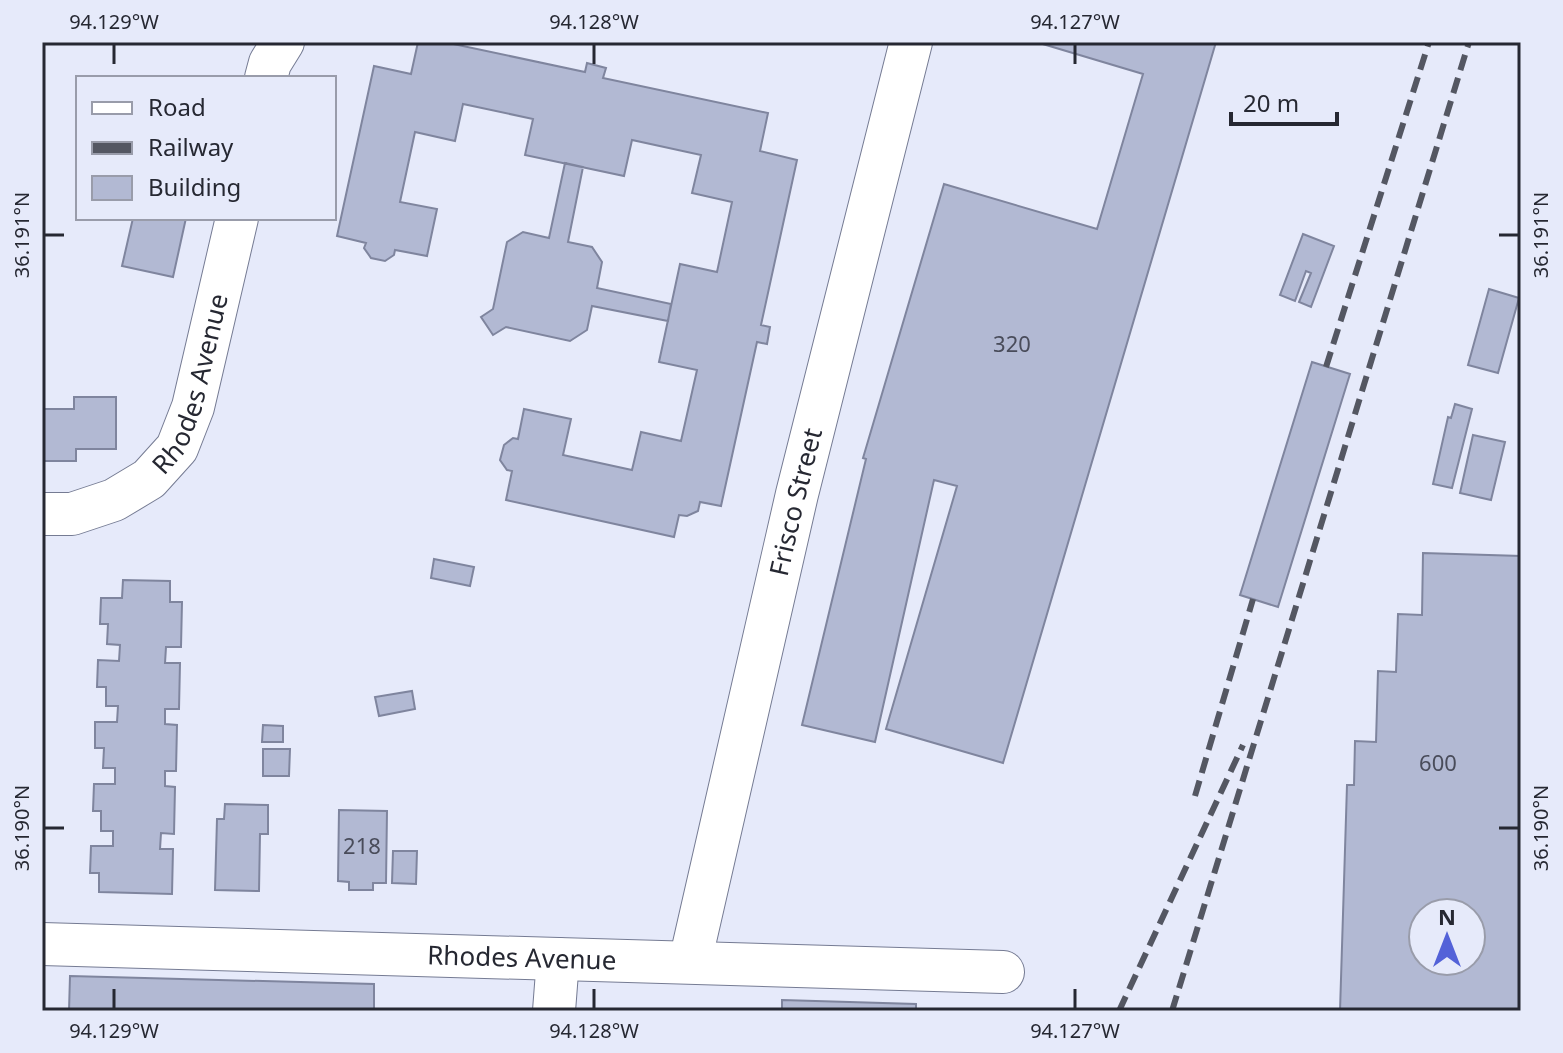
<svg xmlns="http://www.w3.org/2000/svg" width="1563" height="1053" font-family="'Noto Sans',sans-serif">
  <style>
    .building { fill: #b2b9d3; stroke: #7f859e; stroke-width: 2; fill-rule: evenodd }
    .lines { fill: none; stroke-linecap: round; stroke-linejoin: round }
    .minor-casing { stroke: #757b93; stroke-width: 44 }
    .minor { stroke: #fff; stroke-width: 42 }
    .rail { stroke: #545762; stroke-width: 6; stroke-dasharray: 16 8; stroke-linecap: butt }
    .ticks { fill: none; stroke: #262832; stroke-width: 3 }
    .labels { text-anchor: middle; stroke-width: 6; stroke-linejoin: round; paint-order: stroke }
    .number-label { font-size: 22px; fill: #494c5a }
    .street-label { font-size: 26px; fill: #262832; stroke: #e6eafa }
    .neatline { fill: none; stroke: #262832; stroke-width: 3 }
    .ticks-label { font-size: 20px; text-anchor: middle; fill: #262832 }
  </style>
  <rect width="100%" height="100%" fill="#e6eafa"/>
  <path class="building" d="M418,42h26l141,30 2,-9 19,5 -3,10 165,35 -8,38 37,9 -36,165 9,2 -3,17 -10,-2 -36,164 -21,-4 -2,9 -11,5 -8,-1 -5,22 -168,-37 6,-29 -5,-1 -7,-10 4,-15 9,-7 5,1 6,-30 47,10 -8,36 69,15 9,-38 40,9 16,-71 -38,-8 21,-98 37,8 15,-70 -40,-9 9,-38 -69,-15 -8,36 -99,-21 8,-36 -70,-15 -8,37 -40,-9 -15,70 37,7 -10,47 -32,-6 -1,5 -9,6 -14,-3 -7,-10 2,-5 -29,-7 37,-170 37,8z
    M1036,42h180l-213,721 -117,-34 71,-243 -23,-6 -59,262 -73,-17 64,-266 -3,-1 81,-274 153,45 46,-155z
    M565,163l18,4 -15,75 24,5 10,15 -5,26 74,16 -3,17 -76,-15 -5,24 -17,11 -64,-14 -13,8 -12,-18 12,-8 14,-67 16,-10 26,6z
    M133,218h53l-13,59 -51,-11z
    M1303,234l31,12 -23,61 -12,-5 12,-29 -5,-2 -11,30 -15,-6z
    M1489,289l30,9 -21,75 -30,-8z
    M1312,362l38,12 -72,233 -38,-12z
    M74,397h42v52h-40v12h-34v-52h32z
    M1455,404l17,5 -20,79 -19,-4 15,-67 3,1z
    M1473,435l32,7 -14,58 -31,-7z
    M1423,553l98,3v455h-181l7,-226h7l1,-44 21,1 2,-71 18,1 2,-58 24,1zM1423,913h48v48h-48z
    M434,559l40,8 -4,19 -39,-8z
    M123,580l47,1v21h12l-1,45h-15l-1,16h15l-1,46h-14v15l12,1 -1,46h-11v15l10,1 -1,47 -13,-1 -1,16h13l-1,45 -73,-2v-19h-9l1,-27h22v-15h-12v-20h-8l1,-27h21v-16h-12l1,-20h-9v-26h22l1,-16h-12v-19h-9l1,-27 21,1 1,-16 -13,-1 1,-20h-8l1,-26h21z
    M412,691l3,18 -36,7 -4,-19z
    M263,725l20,1v16h-21z
    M263,749h27l-1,27h-26z
    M225,804l43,1v29h-8l-1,57 -44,-1 2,-71h7z
    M339,810l48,1 -1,72h-13v7h-24v-8l-11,-1z
    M393,851h24l-1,33 -24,-1z
    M70,976l304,8v27h-305z
    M782,1000l134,4v7h-134z"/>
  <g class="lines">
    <defs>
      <g id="minor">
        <path d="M266,78l4,-15 13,-21"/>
        <path id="s1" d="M42,514h30l42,-14 35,-21 28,-31 16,-41 44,-189"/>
        <path id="s2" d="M42,944l961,28"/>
        <path id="s3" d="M690,962l107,-468 114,-452"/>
        <path d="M554,1011l4,-52"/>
      </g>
    </defs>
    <use href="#minor" class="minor-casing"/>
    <use href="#minor" class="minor"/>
    <path class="rail" d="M1326,367l103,-325
      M1195,796l58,-197
      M1119,1011l124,-266
      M1172,1011l297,-969"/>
  </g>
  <path class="ticks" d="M114,44v20M594,44v20M1075,44v20M44,235h20M1499,235h20M44,828h20M1499,828h20M114,989v20M594,989v20M1075,989v20"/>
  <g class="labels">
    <g class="number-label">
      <text x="1012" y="352">320</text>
      <text x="1438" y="771">600</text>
      <text x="362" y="854">218</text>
    </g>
    <g class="street-label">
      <text dy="9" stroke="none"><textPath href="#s1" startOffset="222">Rhodes Avenue</textPath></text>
      <text dy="9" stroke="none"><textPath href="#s3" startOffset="472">Frisco Street</textPath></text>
      <text dy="9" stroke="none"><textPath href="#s2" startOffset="480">Rhodes Avenue</textPath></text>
    </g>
  </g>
  <rect width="1563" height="1053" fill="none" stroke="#e6eafa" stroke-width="88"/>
  <rect x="76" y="76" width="260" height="144" fill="#e6eafa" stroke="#999caa" stroke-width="2"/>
  <rect x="92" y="102" width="40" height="12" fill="#ffffff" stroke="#999caa" stroke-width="2"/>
  <text x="148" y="116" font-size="24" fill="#262832">Road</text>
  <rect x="92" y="142" width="40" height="12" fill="#545762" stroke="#999caa" stroke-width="2"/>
  <text x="148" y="156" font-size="24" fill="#262832">Railway</text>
  <rect x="92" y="176" width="40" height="24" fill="#b2b9d3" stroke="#999caa" stroke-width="2"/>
  <text x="148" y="196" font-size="24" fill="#262832">Building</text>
  <g transform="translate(1447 937)"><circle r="38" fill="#e6eafa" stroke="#999caa" stroke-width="2"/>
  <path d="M0-6L14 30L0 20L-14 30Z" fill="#5362d8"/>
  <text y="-12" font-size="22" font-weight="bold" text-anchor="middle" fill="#262832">N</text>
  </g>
  <path d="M1231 112v12h106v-12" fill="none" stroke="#262832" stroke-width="4"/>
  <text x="1243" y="112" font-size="24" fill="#262832" stroke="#e6eafa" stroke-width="6" paint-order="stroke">20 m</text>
  <rect x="44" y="44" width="1475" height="965" class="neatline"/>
  <g class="ticks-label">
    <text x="114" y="29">94.129°W</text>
    <text x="594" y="29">94.128°W</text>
    <text x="1075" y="29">94.127°W</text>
    <text transform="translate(22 235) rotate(-90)" y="7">36.191°N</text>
    <text transform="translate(1541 235) rotate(-90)" y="7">36.191°N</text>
    <text transform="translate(22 828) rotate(-90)" y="7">36.190°N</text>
    <text transform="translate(1541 828) rotate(-90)" y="7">36.190°N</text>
    <text x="114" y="1038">94.129°W</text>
    <text x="594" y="1038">94.128°W</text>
    <text x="1075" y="1038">94.127°W</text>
  </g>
</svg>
